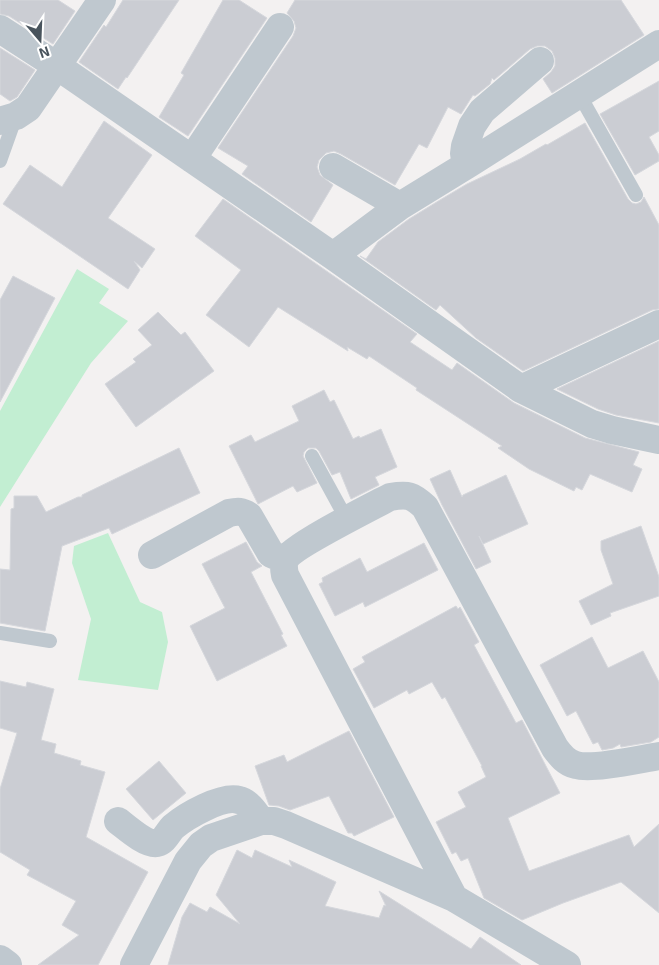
<svg xmlns="http://www.w3.org/2000/svg" width="659" height="965" font-family="'Exo 2',sans-serif">
  <style>
    .green { fill: #c2eed2 }
    .building { fill: #cbcdd3; stroke: #d5d7dc }
    .lines { fill: none; stroke-linecap: round; stroke-linejoin: round }
    .service { stroke: #bfc8cf; stroke-width: 14 }
    .minor { stroke: #bfc8cf; stroke-width: 28 }
  </style>
  <rect width="100%" height="100%" fill="#f3f1f1"/>
  <path class="green" d="M77,269l32,20 -10,14 29,18 -37,42 -91,144v-96z
    M108,533l32,69 22,10 6,30 -10,48 -80,-10 13,-61 -19,-56 2,-17z"/>
  <path class="building" d="M0,0h58l17,11 -22,33 -44,-28 -9,-2z
    M123,0h56l-52,78 -1,-1 -8,12 -39,-27 25,-37 2,2z
    M223,0h16l28,18 -79,118 -29,-19 25,-42 -3,-2z
    M295,0h326l23,35 -92,58 -9,-14 8,-7 4,-6v-8l-3,-7 -7,-5h-8l-7,3 -36,31 -2,-2 -2,6 -15,12 -2,-1 -12,19 -13,-7 -21,41 -8,-4 -24,41 -54,-31 -7,-3 -8,2 -7,7 -2,7 3,8 13,10 -22,37 -69,-48 6,-8 -30,-18 75,-112 3,-8 -2,-7 -7,-8z
    M0,48l35,22 -18,27 -7,4 -10,-7z
    M659,81v50l-10,6 10,18v6l-24,14 -35,-61z
    M104,121l48,34 -44,63 47,31 -13,19 -8,-7 6,9 -12,19 -125,-85 27,-39 32,22z
    M585,123l43,76 4,4 4,1 5,-2 3,-5 15,28v84l-7,1 -129,61 -47,-33 -36,-33 -4,5 -76,-54 6,3 12,-17 31,-23 31,-19 27,-16 53,-25 26,-15 1,1z
    M223,199l194,135 -7,8 42,28 5,-7 57,40 71,35 54,14 -6,13 9,4 -10,23 -42,-18 -8,16 -6,-3 -2,4 -45,-22 -31,-21 4,-2 -86,-56 1,-2 -48,-32 -2,3 -20,-12 1,4 -70,-44 -29,40 -43,-32 35,-45 -46,-34z
    M13,276l42,22 -55,104v-102z
    M158,312l23,23 4,-3 29,39 -78,56 -31,-43 31,-22 -3,-3 19,-14 -14,-15z
    M659,341v82l-43,-8 -18,-6 -41,-20z
    M324,390l6,12 4,-2 19,39 6,-3 1,2 21,-9 16,38 -22,10 4,8 -28,14 -11,-27 -8,3 -13,-24 -3,-3h-8l-4,4 -1,4 14,27 -20,9 -4,-6 -35,18 -29,-58 22,-11 4,7 44,-21 -7,-15z
    M179,448l21,45 -88,41 -3,-6 -47,18 -17,85 -45,-8v-54l10,1 1,-61 3,-1v-12h23l9,16 32,-15h4v-2z
    M450,470l12,27 1,-2 43,-20 22,49 -45,20 -4,-8 12,26 -15,7 -34,-64 -12,-26z
    M641,526l18,51v19l-49,17 1,3 -20,9 -12,-24 34,-17 -12,-34v-9z
    M246,542l11,20 5,4 -11,6 32,62 -2,1 6,11 -70,35 -27,-55 35,-18 -23,-44z
    M424,543l14,27 -73,37 -2,-5 -28,14 -16,-32 4,-2 -1,-4 38,-20 7,14z
    M456,606l2,3 2,-2 19,35 -5,3 42,78 6,-3 38,73 -52,25 21,53 100,-36 5,12 25,-23v89l-38,-31 -58,21 -41,17 -38,-22 -16,-40 -7,3 -5,-9 -4,2 -16,-32 30,-15 -8,-15 28,-15 -5,-11h1l-37,-69 -3,2 -10,-17 -23,12 -2,-4 -33,18 -21,-39 12,-7 -3,-5z
    M592,637l16,31 35,-17 16,31v55l-8,5 -30,5 -1,-3 -7,4 -11,2 -4,-8 -5,2 -17,-33 -9,5 -27,-51z
    M0,681l26,6 1,-5 27,7 -13,51 15,4 -2,9 27,8 -1,4 25,7 -19,65 62,35 -50,93h-60l41,-30 -17,-10 14,-24 -49,-26 3,-5 -30,-18v-63l17,-56 -17,-5z
    M349,731l45,86 -40,19 -2,-3h-4l-19,-37 -39,14 -11,-4 -10,-1 -14,-39 29,-11 3,7z
    M159,761l27,32 -33,27 -27,-31z
    M237,850l15,8 3,-8 37,17 -3,-7 47,22 -11,24 54,12 5,-13 2,1 -7,-15 92,58 9,-12 41,28h-353l14,-48 8,-14 17,9 3,-5 30,17 -24,-29z"/>
  <g class="lines">
    <path class="service" d="M579,94l57,101
      M0,161l16,-45
      M312,456l35,64
      M0,633l50,8"/>
    <path class="minor" d="M0,29l57,37 276,190 188,133 71,35 20,6 47,10
      M0,121l16,-5 12,-8 74,-108
      M192,159l88,-132
      M470,163l-6,-9 1,-8 7,-20 10,-15 58,-50
      M333,167l67,39
      M333,256l67,-50 70,-43 189,-119
      M521,389l138,-65
      M152,555l77,-42c9,-2 13,-2 20,3l22,38 14,6
      M118,821c8,6 28,24 39,22 8,-2 11,-11 16,-16 13,-11 49,-32 66,-27 10,2 17,14 22,21
      M454,898l-169,-323c-1,-5 -2,-10 0,-15 6,-13 88,-54 105,-63 18,-3 22,-2 35,10l130,241c5,7 11,15 21,17 16,5 64,-6 83,-9
      M0,959l8,6
      M134,965l54,-104 13,-16 10,-7 50,-17h13l12,4 168,73 113,67"/>
  </g>
  <g transform="translate(40 40) rotate(161)" stroke="#ffffff" stroke-width="4" paint-order="stroke">
  <path d="M0-4L9 19L0 12L-9 19Z" fill="#49545d"/>
  <text y="-8" font-size="14" font-weight="bold" text-anchor="middle" fill="#49545d">N</text>
  </g>
</svg>
